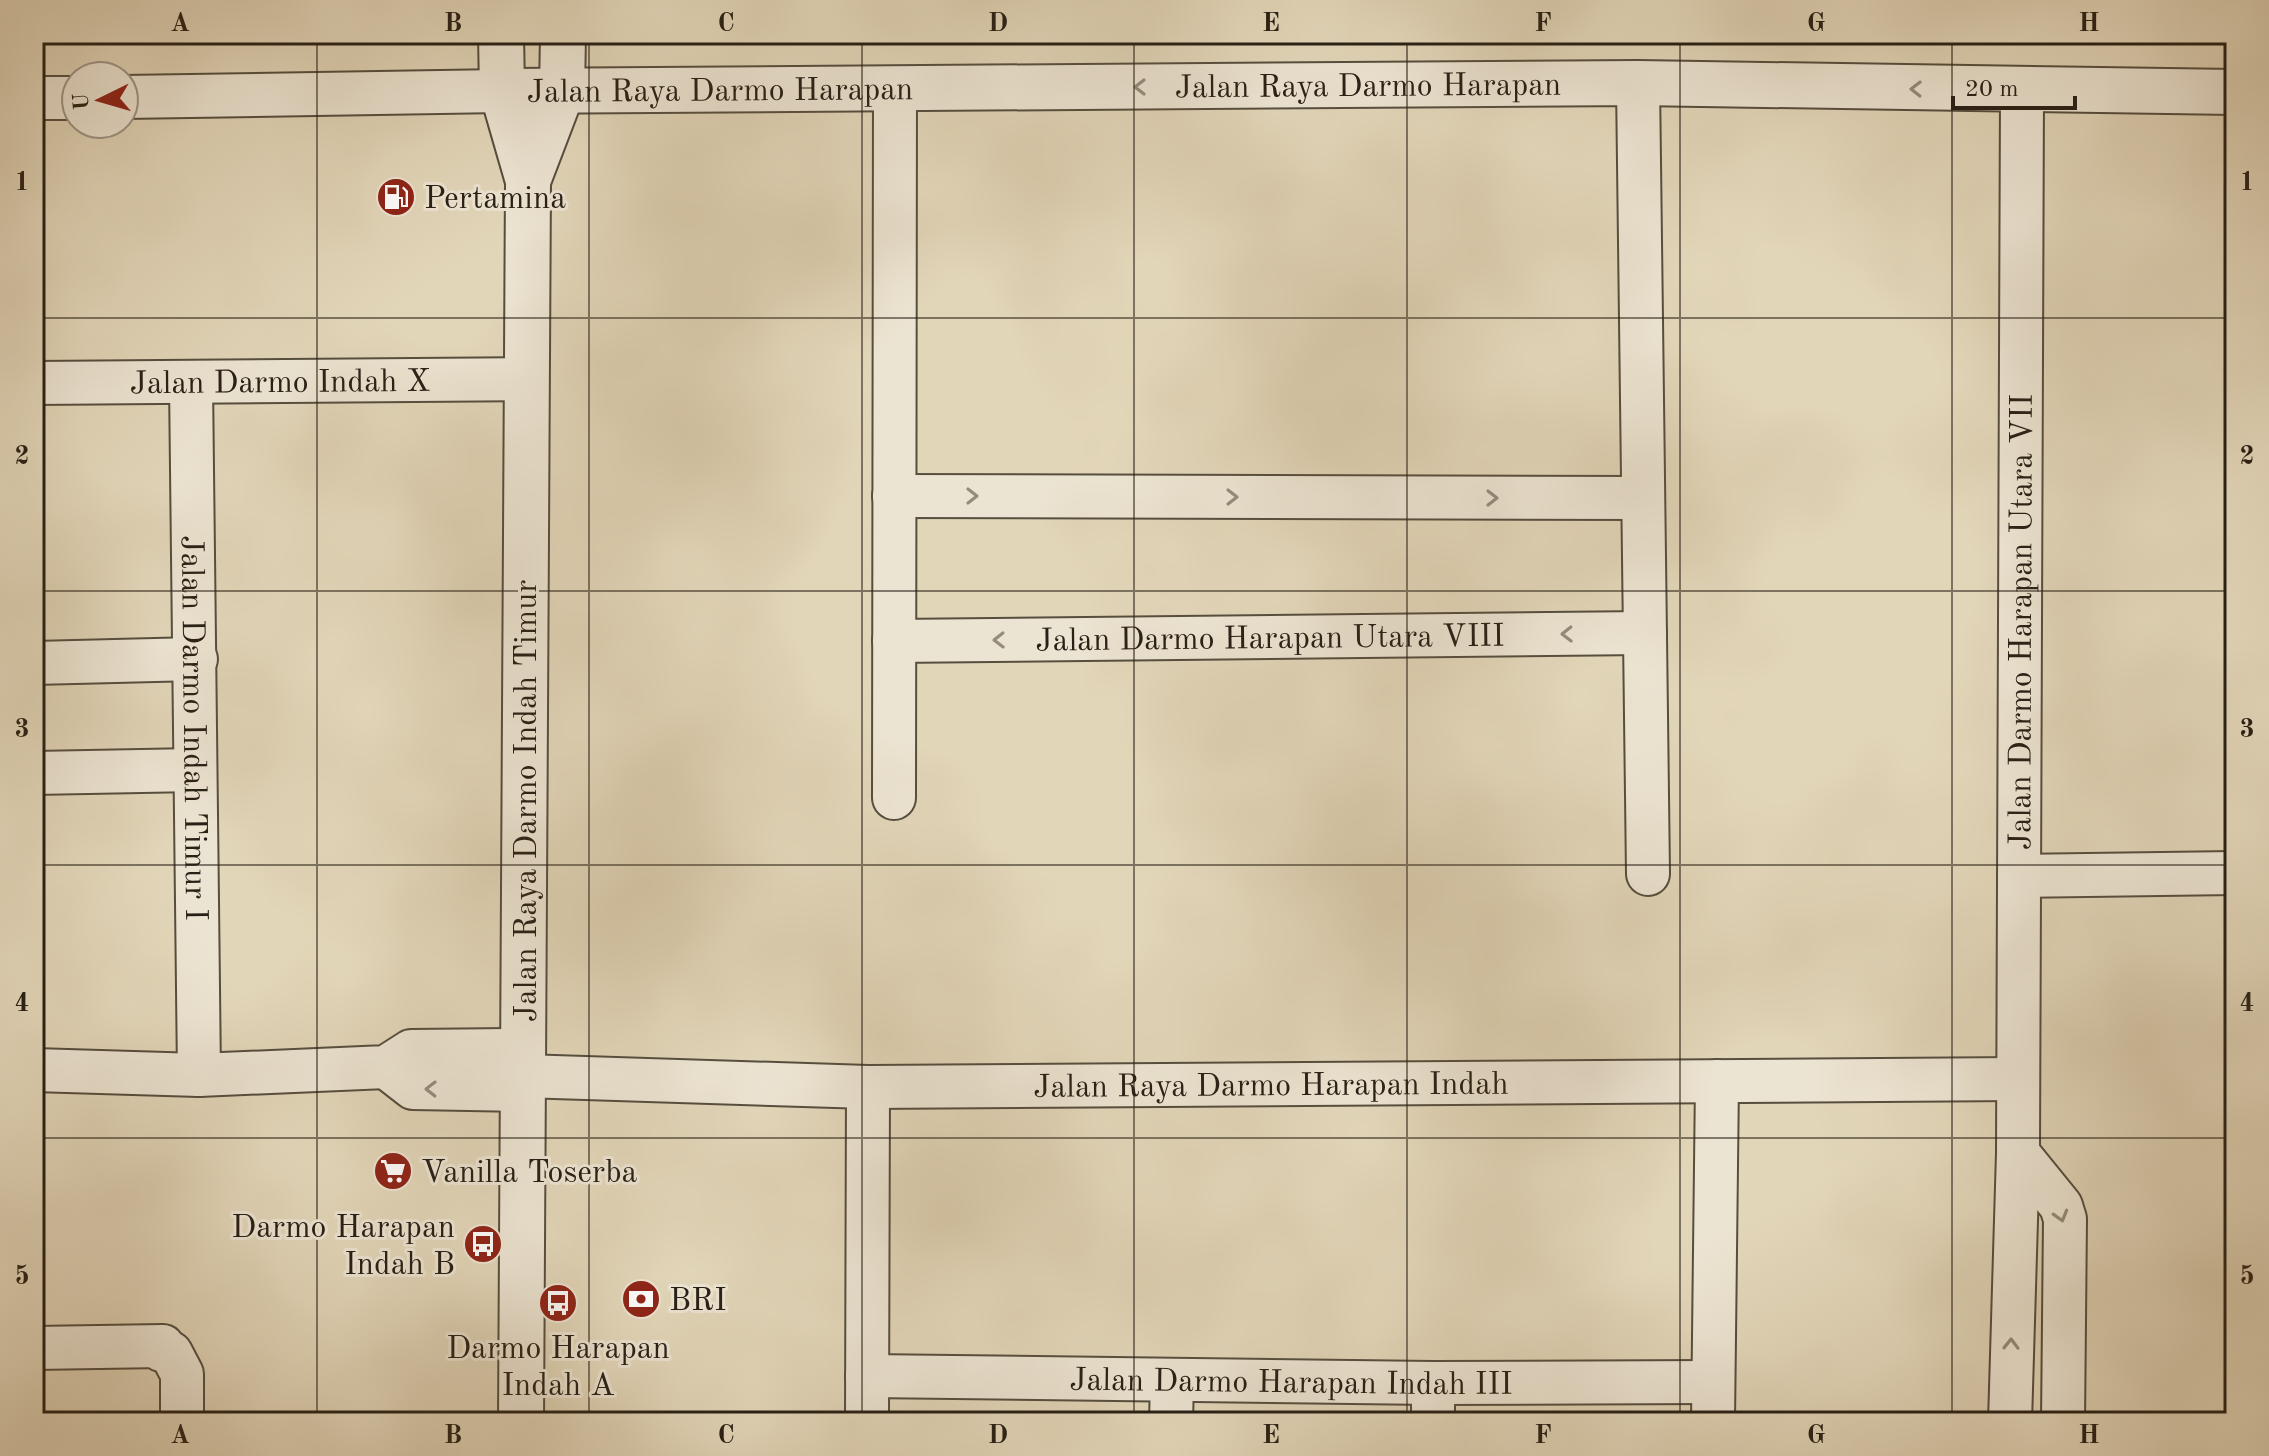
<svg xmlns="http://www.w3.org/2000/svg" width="2269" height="1456" font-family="'Old Standard TT',serif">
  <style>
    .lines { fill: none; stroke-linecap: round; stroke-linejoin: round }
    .minor-casing { stroke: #564e3f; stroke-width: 46 }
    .tertiary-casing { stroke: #564e3f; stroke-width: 48 }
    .minor { stroke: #ece4d2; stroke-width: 42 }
    .tertiary { stroke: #ece4d2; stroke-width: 44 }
    .oneway { stroke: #948c7d }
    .grid { fill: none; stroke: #282016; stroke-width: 2; stroke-opacity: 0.55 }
    .labels { text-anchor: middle; stroke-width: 6; stroke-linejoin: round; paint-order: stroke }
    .street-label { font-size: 32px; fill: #282016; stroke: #ece4d2 }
    .poi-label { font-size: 32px; fill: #282016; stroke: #ece4d2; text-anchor: start }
    .neatline { fill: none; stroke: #282016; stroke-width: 3 }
    .grid-label { font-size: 26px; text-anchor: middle; font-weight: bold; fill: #282016 }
  </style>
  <rect width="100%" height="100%" fill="#e2d6b9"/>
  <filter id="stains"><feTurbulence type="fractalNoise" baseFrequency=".0025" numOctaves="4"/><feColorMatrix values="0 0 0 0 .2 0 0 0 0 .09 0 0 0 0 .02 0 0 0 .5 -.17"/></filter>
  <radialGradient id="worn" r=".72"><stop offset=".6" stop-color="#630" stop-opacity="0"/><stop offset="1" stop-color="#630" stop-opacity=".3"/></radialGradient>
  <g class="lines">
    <defs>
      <g id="minor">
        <path d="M1638,83l10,791"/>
        <path d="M124,97l378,-6"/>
        <path d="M34,98h42"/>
        <path id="s1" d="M191,382l8,693"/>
        <path id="s2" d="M34,383l493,-4"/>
        <path d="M894,496l749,2"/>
        <path id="s3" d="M894,641l751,-8"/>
        <path d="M34,663l162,-4"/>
        <path d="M34,773l161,-3"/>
        <path d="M894,798l1,-709"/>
        <path d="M2019,876l216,-3"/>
        <path d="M386,1067l27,21 110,2"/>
        <path d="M34,1070l165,5 187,-8 25,-16 112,-1"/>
        <path id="s4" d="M523,1076l345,11 1150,-8"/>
        <path d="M2018,1153l43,53 4,13 -2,203"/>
        <path d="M34,1348l129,-2 -2,4 10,3 11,21v48"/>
        <path id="s5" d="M867,1376l566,7 280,-1"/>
        <path d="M867,1422l1,-335"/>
        <path d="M1171,1422l1,-41"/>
        <path d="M1433,1422v-39"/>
        <path d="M1713,1422l4,-341"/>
        <path id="s6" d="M2010,1422l8,-269 4,-1062"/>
      </g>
      <g id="tertiary">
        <path d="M501,34l1,57 26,90 -7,1241"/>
        <path id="s7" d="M502,91l1136,-8 597,9"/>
        <path d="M528,181l34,-89 1,-58"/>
      </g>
    </defs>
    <use href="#minor" class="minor-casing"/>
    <use href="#tertiary" class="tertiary-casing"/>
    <use href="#minor" class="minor"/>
    <use href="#tertiary" class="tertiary"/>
  </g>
  <defs><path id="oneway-chevron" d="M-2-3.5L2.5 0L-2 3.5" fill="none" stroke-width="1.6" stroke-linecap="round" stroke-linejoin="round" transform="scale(2)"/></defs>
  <g class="oneway">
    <use href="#oneway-chevron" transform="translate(1140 87) rotate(180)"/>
    <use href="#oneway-chevron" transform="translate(1916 89) rotate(-179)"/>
    <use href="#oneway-chevron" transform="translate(972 496)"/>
    <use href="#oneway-chevron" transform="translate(1232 497)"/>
    <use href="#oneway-chevron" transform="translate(1492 498)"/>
    <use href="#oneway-chevron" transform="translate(1567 634) rotate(179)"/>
    <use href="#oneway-chevron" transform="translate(999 640) rotate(179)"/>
    <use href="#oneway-chevron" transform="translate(431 1089) rotate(-179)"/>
    <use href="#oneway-chevron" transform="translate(2061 1216) rotate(74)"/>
    <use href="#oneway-chevron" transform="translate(2011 1344) rotate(-89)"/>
  </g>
  <path class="grid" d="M317,34v1388M589,34v1388M862,34v1388M1134,34v1388M1407,34v1388M1680,34v1388M1952,34v1388M34,318h2201M34,591h2201M34,865h2201M34,1138h2201"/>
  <defs>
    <symbol id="fuel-disc" viewBox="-11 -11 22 22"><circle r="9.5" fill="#8f2418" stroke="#ece4d2"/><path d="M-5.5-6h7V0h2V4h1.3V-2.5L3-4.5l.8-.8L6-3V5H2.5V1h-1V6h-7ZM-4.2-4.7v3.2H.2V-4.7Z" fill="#fff"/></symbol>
    <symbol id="supermarket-disc" viewBox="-11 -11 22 22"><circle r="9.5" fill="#8f2418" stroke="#ece4d2"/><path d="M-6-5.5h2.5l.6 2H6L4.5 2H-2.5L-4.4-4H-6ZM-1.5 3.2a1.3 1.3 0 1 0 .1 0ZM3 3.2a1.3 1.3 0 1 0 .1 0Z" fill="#fff"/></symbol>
    <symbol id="bus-disc" viewBox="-11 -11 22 22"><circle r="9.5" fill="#8f2418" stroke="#ece4d2"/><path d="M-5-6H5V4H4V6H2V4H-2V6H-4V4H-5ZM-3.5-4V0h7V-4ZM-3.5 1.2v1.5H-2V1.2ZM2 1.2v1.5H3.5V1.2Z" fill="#fff"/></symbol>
    <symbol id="bank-disc" viewBox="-11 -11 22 22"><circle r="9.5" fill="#8f2418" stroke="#ece4d2"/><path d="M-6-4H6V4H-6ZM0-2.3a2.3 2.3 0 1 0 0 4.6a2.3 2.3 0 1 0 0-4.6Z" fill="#fff"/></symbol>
  </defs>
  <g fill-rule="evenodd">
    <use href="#fuel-disc" x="374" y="175" width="44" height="44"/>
    <use href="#supermarket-disc" x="371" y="1149" width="44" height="44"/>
    <use href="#bus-disc" x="461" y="1222" width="44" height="44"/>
    <use href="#bank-disc" x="619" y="1277" width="44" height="44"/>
    <use href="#bus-disc" x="536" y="1281" width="44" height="44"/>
  </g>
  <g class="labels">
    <g class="street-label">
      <text dy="11" stroke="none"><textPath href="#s7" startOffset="866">Jalan Raya Darmo Harapan</textPath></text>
      <text dy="11" stroke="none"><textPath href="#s7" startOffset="218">Jalan Raya Darmo Harapan</textPath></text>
      <text dy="11" stroke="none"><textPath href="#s2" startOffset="246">Jalan Darmo Indah X</textPath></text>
      <text dy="11" stroke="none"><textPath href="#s6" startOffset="800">Jalan Darmo Harapan Utara VII</textPath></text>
      <text dy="11" stroke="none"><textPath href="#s3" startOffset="376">Jalan Darmo Harapan Utara VIII</textPath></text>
      <text dy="11" stroke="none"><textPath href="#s1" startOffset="346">Jalan Darmo Indah Timur I</textPath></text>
      <text transform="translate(525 801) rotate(-90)" y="11">Jalan Raya Darmo Indah Timur</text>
      <text dy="11" stroke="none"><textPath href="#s4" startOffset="748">Jalan Raya Darmo Harapan Indah</textPath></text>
      <text dy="11" stroke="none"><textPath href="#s5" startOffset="424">Jalan Darmo Harapan Indah III</textPath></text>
    </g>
    <g class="poi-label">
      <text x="424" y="208">Pertamina</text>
      <text x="421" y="1182">Vanilla Toserba</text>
      <text x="455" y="1237" text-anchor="end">Darmo Harapan<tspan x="455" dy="37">Indah B</tspan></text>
      <text x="669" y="1310">BRI</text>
      <text x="558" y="1358" text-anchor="middle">Darmo Harapan<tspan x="558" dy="37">Indah A</tspan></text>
    </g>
  </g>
  <rect width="2269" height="1456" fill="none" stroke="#e2d6b9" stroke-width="88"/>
  <g transform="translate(100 100) rotate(265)"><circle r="38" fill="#ece4d2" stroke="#9e9687" stroke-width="2"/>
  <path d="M0-6L14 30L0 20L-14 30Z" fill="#8f2418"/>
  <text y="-12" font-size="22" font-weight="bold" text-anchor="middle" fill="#282016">U</text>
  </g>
  <path d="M1953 96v12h122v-12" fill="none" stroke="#282016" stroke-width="4"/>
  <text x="1965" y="96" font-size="24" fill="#282016" stroke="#ece4d2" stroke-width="6" paint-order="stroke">20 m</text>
  <rect x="44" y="44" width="2181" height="1368" class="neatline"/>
  <g class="grid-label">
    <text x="180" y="31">A</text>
    <text x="453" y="31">B</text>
    <text x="726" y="31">C</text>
    <text x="998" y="31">D</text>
    <text x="1271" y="31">E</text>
    <text x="1543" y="31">F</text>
    <text x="1816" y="31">G</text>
    <text x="2089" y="31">H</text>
    <text x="22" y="190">1</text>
    <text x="2247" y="190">1</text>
    <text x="22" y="464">2</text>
    <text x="2247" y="464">2</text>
    <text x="22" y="737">3</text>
    <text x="2247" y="737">3</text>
    <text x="22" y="1011">4</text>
    <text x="2247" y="1011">4</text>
    <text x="22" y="1284">5</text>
    <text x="2247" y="1284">5</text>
    <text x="180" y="1443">A</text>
    <text x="453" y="1443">B</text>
    <text x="726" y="1443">C</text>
    <text x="998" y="1443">D</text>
    <text x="1271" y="1443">E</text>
    <text x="1543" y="1443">F</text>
    <text x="1816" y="1443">G</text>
    <text x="2089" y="1443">H</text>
  </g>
  <rect width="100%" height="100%" filter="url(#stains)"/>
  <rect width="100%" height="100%" fill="url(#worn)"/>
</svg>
